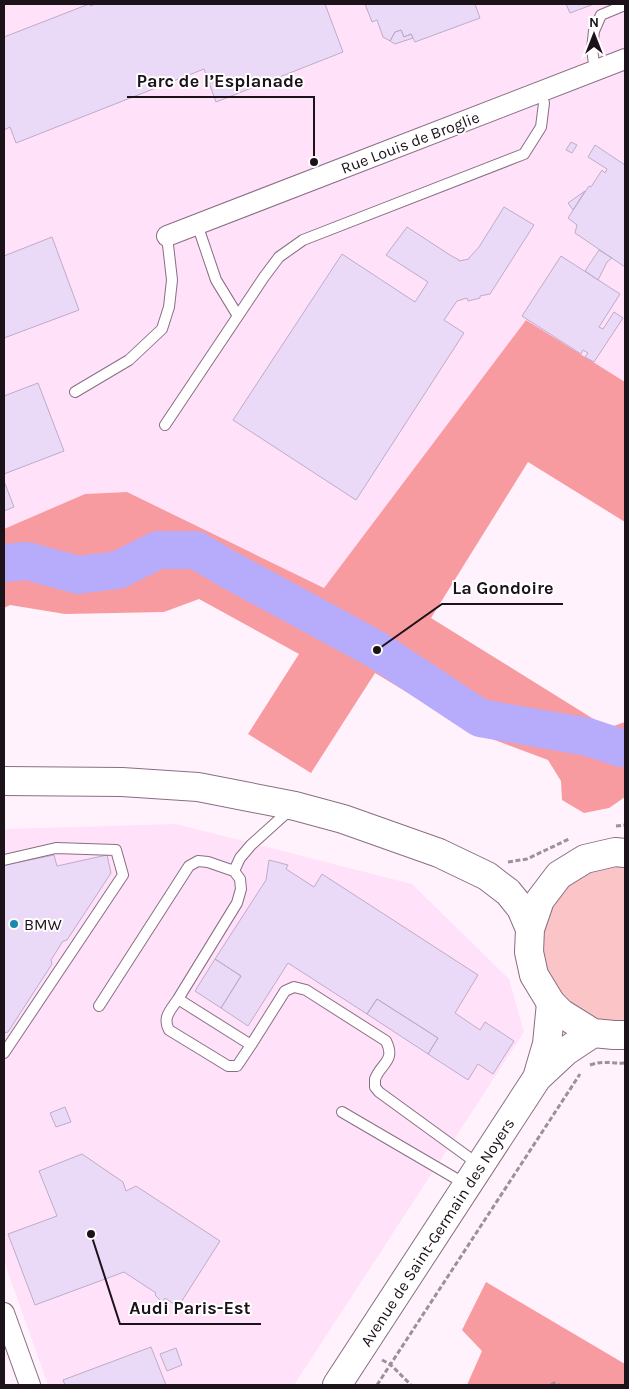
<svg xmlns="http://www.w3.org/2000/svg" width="629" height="1389" font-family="Karla,sans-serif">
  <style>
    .built { fill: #ffe2f9 }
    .green { fill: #fbc4c6 }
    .forest { fill: #f79ba0 }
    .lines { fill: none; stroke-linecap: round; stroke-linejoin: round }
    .river { stroke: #b7acfb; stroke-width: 38 }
    .building { fill: #ead9f7; stroke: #bdacc9 }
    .lane-casing { stroke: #896e83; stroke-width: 12 }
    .street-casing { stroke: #896e83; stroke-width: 22 }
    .secondary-casing { stroke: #896e83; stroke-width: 30 }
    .primary-casing { stroke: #896e83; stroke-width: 30 }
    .path { stroke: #9c9099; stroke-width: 3; stroke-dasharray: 5 2.5; stroke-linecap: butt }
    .lane { stroke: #fff; stroke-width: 10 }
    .street { stroke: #fff; stroke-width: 20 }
    .secondary { stroke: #fff; stroke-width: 28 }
    .primary { stroke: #fff; stroke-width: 28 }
    .poi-dot { fill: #168baf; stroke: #fff; stroke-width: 2 }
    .labels { text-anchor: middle; stroke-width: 4; stroke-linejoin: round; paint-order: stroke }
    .street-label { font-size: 16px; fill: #1c121a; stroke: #fff }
    .poi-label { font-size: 16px; fill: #1c121a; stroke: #fff; text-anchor: start }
    .leader { fill: none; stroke: #1c121a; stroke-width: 2 }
    .callout-dot { fill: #1c121a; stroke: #fff; stroke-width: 2 }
    .callout-label { font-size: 18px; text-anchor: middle; font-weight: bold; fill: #1c121a; stroke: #fff; stroke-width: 4; stroke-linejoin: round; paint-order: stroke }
  </style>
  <rect width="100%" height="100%" fill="#fff2fc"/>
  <path class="built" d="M4,4h621v378l-99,-62 -202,268 -197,-96 -42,2 -81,35z
    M176,824l236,60 97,95 15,53 -230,353h-246l-44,-124v-432z"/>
  <path class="green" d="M625,864v158h-2c-13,-1 -25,-2 -37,-8 -51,-26 -59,-101 -11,-134 16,-11 32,-14 50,-16z"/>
  <path class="forest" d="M526,320l99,62v140l-97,-60 -97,156 177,110 17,-6v75l-16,11 -25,5 -22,-13 -1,-19 -13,-21 -75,-28 -98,-59 -64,100 -63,-39 51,-80 -100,-55 -35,13 -99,2 -55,-9 -6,3v-79l81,-35 42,-2 197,96z
    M486,1282l139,82v21h-158l15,-34 -20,-21z"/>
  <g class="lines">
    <path class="river" d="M4,563l23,-2 51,14 40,-5 40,-20h38l30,18 151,82 103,68 108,19 33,11 4,-1"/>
  </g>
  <path class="building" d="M89,4l2,2 4,-2h230l18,48 -127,50 -12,-33 -188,74 -6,-16 -6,3v-93z
    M365,4h110l5,14 -65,24 -4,-8 -7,3 -3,-7 -6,2 -5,9 -7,-4 -6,-17 -5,2z
    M566,4h28l-24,9z
    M401,30l3,7 7,-3 2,4 -18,6 -5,-3 5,-9z
    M571,142l6,3 -5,8 -6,-3z
    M595,145l30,20v102l-50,-34 2,-8 -9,-7 21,-32 2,1 11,-17 3,3 2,-4 -19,-12z
    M585,191l-12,19 -5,-7z
    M504,207l30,18 -44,69 -10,2v2l-12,3 -1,-3 -10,3 -13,19 20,13 -108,167 -123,-80 109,-166 73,48 13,-20 -42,-27 21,-28 43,28 9,5v1l10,-2v-1l10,-11z
    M52,237l27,73 -75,28v-82z
    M599,250l13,8 -5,4 -9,18 -13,-9z
    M561,256l59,38 -21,33 4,2 11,-17 9,6 -29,44 -9,-5 3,-4 -5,-3 -2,4 -59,-38z
    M38,383l26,68 -60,23v-78z
    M4,481l10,26 -10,4z
    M54,855l3,11 50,-11 4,18 -44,67 -4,1 -12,19 1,4 -44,68 -4,1v-168z
    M269,860l19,5 -2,4 28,18 8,-13 156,101 -23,38 25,17 5,-8 29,19 -21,33 -15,-10 -10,16 -40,-26 10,-16 -61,-39 -10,15 -79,-51 -40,63 -27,-18 20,-32 -26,-17 51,-79z
    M215,959l26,17 -20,32 -26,-17z
    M377,999l61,39 -10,16 -61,-40z
    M65,1107l6,15 -15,5 -6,-14z
    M82,1154l41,28 3,9 10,-5 84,55 -42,66 -13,-9 -3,4 -7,-7 1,-2 -32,-21 -89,33 -27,-71 49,-18 -18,-45z
    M151,1347l15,38h-101l-2,-5z
    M176,1348l6,17 -15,6 -7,-17z"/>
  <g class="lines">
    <defs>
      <path id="lane" d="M595,71l-3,-22 2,-18 7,-16 24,-10
        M197,224l19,56 22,36
        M75,392l54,-32 33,-31 7,-22 3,-27 -5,-44
        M165,425l99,-148 15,-20 24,-17 221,-86 17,-27 3,-24 -4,-11
        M4,860l52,-12 60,2 7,25 -119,178
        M234,871l6,-13 11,-13 41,-37
        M178,999c-7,11 -16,18 -9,31l59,36h9l14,-21
        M99,1006l90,-140 9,-5 10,1 26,9 6,8 1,10 -4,14 -59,96 73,46 34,-54 9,-4 12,3 80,51c10,20 -5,22 -11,38 0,2 0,5 0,8l4,5 99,72
        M342,1112l125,73"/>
      <path id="street" d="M167,236l458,-177
        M4,1313l26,72"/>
      <path id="secondary" d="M537,1078l10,-34 4,-41
        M337,1385l200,-307 29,-27 27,-18"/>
      <path id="primary" d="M4,781l118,1 76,5 97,19 48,13 96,34 48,23 21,16 13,16 9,21
        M625,853l-10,-1 -30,7 -26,16 -19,25 -10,29 -1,23 5,23 17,28 10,10 32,20 21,2h11"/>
    </defs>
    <use href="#lane" class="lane-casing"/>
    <use href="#street" class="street-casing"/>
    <use href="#secondary" class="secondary-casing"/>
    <use href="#primary" class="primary-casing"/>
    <path class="path" d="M616,826l9,-1
      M508,862l19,-3 42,-20
      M590,1065c14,-5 22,-1 35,-2
      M382,1360l8,4 21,21
      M377,1385l203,-311
      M551,1385l3,-2 5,2"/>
    <use href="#lane" class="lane"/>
    <use href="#street" class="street"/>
    <use href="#secondary" class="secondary"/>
    <use href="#primary" class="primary"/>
  </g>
  <circle class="poi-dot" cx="14" cy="924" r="5"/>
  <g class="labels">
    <g class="street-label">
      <text transform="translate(410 142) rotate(-21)" y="6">Rue Louis de Broglie</text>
      <text transform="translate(437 1232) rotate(-57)" y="6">Avenue de Saint-Germain des Noyers</text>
    </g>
    <g class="poi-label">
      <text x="24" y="930">BMW</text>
    </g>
  </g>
  <path class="leader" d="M314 162L314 97H127M377 650L442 604H563M91 1234L120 1324H261"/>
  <g class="callout-dot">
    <circle cx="314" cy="162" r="5"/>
    <circle cx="377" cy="650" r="5"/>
    <circle cx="91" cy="1234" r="5"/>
  </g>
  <g class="callout-label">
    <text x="220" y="87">Parc de l’Esplanade</text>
    <text x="503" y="594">La Gondoire</text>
    <text x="190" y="1314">Audi Paris-Est</text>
  </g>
  <rect width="629" height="1389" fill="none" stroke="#1c121a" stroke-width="10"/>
  <g transform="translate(594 35)" stroke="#ffffff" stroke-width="4" paint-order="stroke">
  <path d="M0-4L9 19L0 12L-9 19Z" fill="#1c121a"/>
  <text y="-8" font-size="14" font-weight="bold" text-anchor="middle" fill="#1c121a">N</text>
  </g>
</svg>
